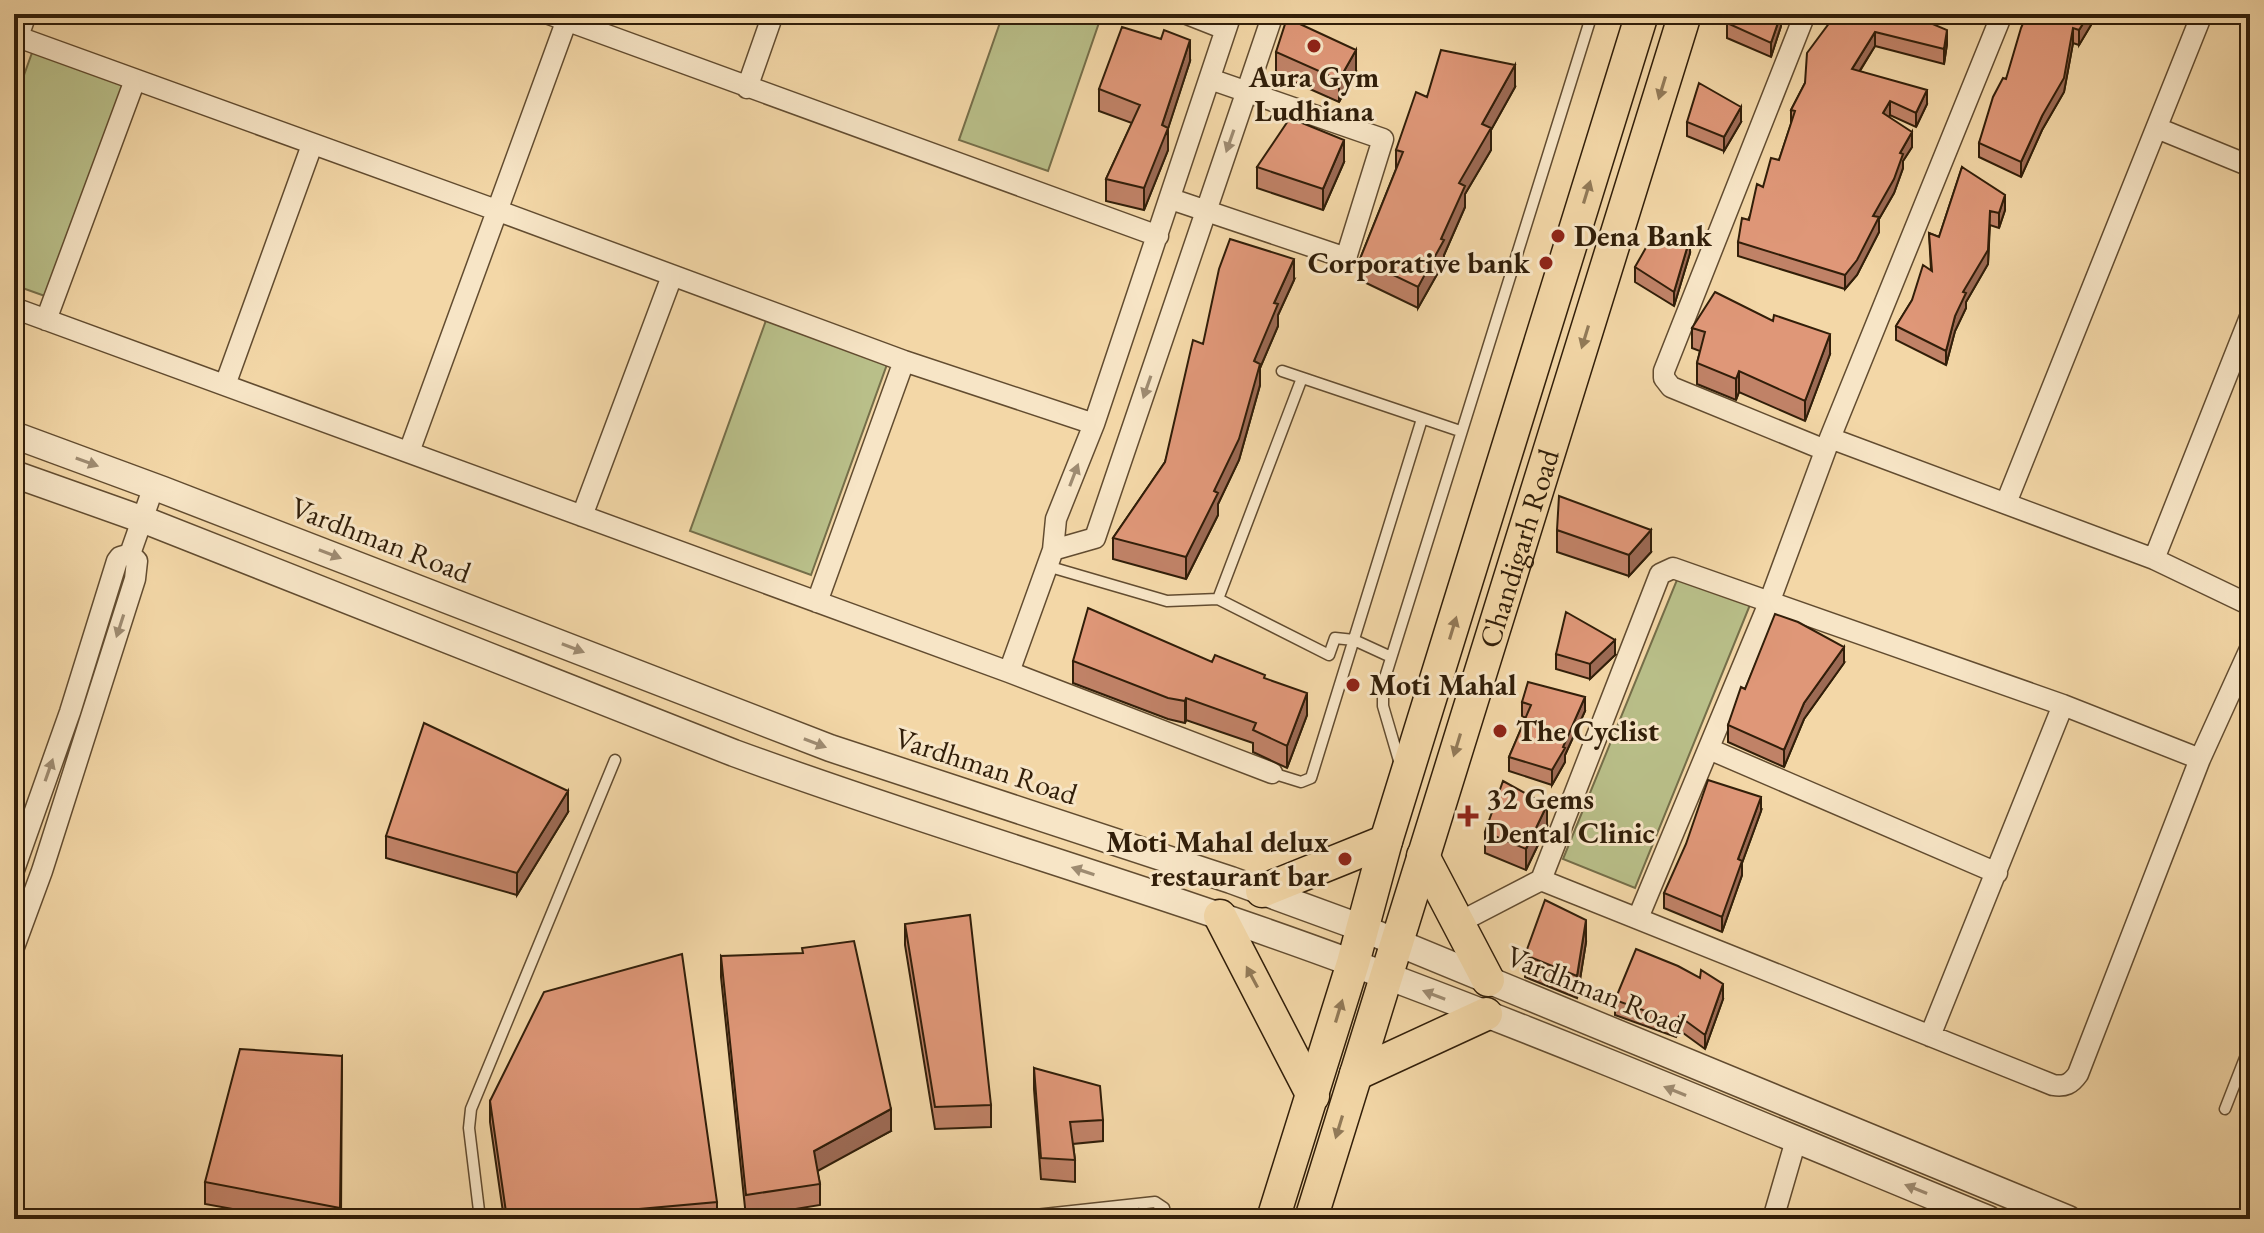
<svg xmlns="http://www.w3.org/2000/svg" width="2264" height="1233" font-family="'EB Garamond',serif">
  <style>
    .green { fill: #b9bf89; stroke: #756e49; stroke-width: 2 }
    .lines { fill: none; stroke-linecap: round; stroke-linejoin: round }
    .service-casing { stroke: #624c30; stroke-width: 13 }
    .minor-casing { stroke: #624c30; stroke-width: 23 }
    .tertiary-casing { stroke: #624c30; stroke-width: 29 }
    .primary-casing { stroke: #311e09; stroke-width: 35 }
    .service { stroke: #f7e5c6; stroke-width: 10 }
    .minor { stroke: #f7e5c6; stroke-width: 20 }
    .tertiary { stroke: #f7e5c6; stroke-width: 26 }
    .primary { stroke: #f3d7a7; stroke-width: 32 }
    .wall { fill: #c08267; stroke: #311e09; stroke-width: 2 }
    .shaded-wall { fill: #9c6a54; stroke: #311e09; stroke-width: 2 }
    .building { fill: #df9778; stroke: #311e09; stroke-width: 2 }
    .oneway { fill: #927a58 }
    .oneway2 { fill: #9e8b71 }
    .poi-dot { fill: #8f2418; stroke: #f7e5c6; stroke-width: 3 }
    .labels { text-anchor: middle; stroke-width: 6; stroke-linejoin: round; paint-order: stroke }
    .poi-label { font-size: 30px; font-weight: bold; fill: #311e09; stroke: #f7e5c6; text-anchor: start }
    .street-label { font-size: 30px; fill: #311e09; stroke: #f7e5c6 }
  </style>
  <rect width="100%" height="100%" fill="#f3d7a7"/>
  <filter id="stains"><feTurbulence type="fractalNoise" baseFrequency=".0025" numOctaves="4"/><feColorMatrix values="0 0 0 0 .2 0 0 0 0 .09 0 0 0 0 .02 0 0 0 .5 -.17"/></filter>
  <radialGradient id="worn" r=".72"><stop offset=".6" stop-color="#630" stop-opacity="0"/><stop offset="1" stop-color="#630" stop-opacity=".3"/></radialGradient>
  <path class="green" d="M1003,14h99l-54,157 -89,-31z
    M33,50l99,35 -76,215 -42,-15v-182z
    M769,312l121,44 -79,219 -121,-44z
    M1681,570l71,30 -117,288 -72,-29z"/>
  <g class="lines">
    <defs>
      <path id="service" d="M1282,371l178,60
        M1302,378l-84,221 111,56 6,-17 19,2 37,17
        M1047,566l120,35 51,-2
        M1400,764l-17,-58v-22l209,-670
        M1272,773l29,9 10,-4 111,-359
        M2225,1109l25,-64
        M480,1219l-11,-91 2,-19 144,-349
        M999,1219l156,-17 9,6 2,11"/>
      <path id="minor" d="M549,14l609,222
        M1187,14l38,15
        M1805,14l-141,357v7l7,9 154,63
        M18,37l478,173 408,151 190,63
        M14,48l12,-34
        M747,88l26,-74
        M2157,128l93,38
        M1171,199l175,59 37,-119 -173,-60
        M14,308l995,364 263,101
        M46,320l89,-240
        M225,385l87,-240
        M1830,438l324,121 96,46
        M409,452l160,-438
        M2006,503l196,-489
        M582,516l90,-240
        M1053,550l42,-12 178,-524
        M2154,559l96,-242
        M817,602l87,-241
        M1009,672l44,-122 3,-31 38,-95 137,-410
        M1709,749l288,124
        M14,870l56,-158 47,-151 3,-4 10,-3 24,-68
        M1541,880l512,205c12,2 18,-1 25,-11l122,-315 50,-110
        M1638,918l131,-315 61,-165 172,-424
        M1458,923l83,-43 119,-306 13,-6 390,137 137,54
        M14,947l28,-76 93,-292 2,-18 -7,-7
        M1930,1036l133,-331
        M1773,1219l23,-79"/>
      <path id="tertiary" d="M14,435l149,55 667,258 401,132 131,48 706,291
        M14,474l138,49 582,230c204,75 414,134 618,210 214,79 425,169 636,256"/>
      <g id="primary">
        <path d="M1423,856l65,124"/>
        <path d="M1262,891l124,-50"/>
        <path d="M1220,916l93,180"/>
        <path d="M1356,1074l130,-60"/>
        <path d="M1273,1219l80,-256 33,-122 256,-827"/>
        <path id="s1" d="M1311,1219l374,-1205"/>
      </g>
    </defs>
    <use href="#service" class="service-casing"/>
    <use href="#minor" class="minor-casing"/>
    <use href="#tertiary" class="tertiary-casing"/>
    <use href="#primary" class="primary-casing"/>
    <use href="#service" class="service"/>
    <use href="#minor" class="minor"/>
    <use href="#tertiary" class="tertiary"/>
    <use href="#primary" class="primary"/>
  </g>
  <path class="wall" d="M1781,14v12l-10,31 -44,-19v-15z
    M1830,14h79l38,30 -3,20 -69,-18 -15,25 67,33 -11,23 -26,-12 -1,2 23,30 -9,14v7l-9,25 -15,26v13l-22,43 -12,14 -107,-33v-14l25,-55 16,-27 12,-36v-14l14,-27 25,-61z
    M2091,14v11l-12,20 -6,-2 -9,49 -22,38 -21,47 -42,-20v-14l27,-64z
    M1276,52l80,19 -17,31 -63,-28z
    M1190,61l-22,67v22l-24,60 -38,-9v-22l26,-56 -33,-12v-22z
    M1515,87l-24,43v20l-26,44v13l-21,48v7l-26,46 -58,-28v-21l36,-90v-19l31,-53z
    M1687,122h54l-17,29 -37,-15z
    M1344,162l-21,48 -66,-22v-21z
    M1962,167l43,43 -6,18 -9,-3 -2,39 -22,38v6l-11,23 -9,34 -50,-25v-14l35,-56 -2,-37 10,4z
    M1690,253l-16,53 -39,-24v-15z
    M1294,280l-16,35v11l-18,42v17l-21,75 -21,44v11l-32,64 -73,-20v-21l52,-76 38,-118z
    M1692,328l138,26 -25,67 -66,-29 -3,8 -39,-16v-21l3,-12 -8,-3z
    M1557,530l94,22 -22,24 -72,-24z
    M1556,654l59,1 -25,24 -34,-10z
    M1073,661l139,1 53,17 42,36 -20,53 -34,-16v-9l-67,-23 -1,3 -17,-4 -95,-36z
    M1844,663l-40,56 -20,48 -56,-25v-17l17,-36z
    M1522,702l63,9 -20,44v7l-13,23 -43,-14v-14l17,-39 -4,-2z
    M1761,811l-19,52v12l-20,57 -58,-24v-15z
    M568,812l-51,83 -131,-37v-22z
    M1547,826l-21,44 -41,-17v-21z
    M905,924l86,181v22l-56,2 -30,-184z
    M1586,942l-9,56 -52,-21v-22z
    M721,956l170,175 -74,39 3,14v21l-74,12 -25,-240z
    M1723,999l-18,50 -26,-19 -3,7 -61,-22v-15z
    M342,1056l-1,163h-54l-82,-15v-22z
    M1034,1068l69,52v21l-30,3 2,16v22l-34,-3 -7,-90z
    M490,1101l227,101v17h-213l-14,-97z"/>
  <path class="shaded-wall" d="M1781,14v12l-10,31v-14z
    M2089,14h2v11l-12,20v-15z
    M2073,28v15l-9,49 -22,38 -21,47v-15l21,-46z
    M1947,30v14l-3,20v-15z
    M1875,32v14l-23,37v-14z
    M1190,40v21l-24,74 2,-7v22l-24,60v-22l18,-63z
    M1356,50v21l-17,31v-22z
    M1515,65v22l-24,43v20l-26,44v13l-21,48v7l-26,46v-21l23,-48 18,-56 23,-59z
    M1927,90v14l-11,23v-14z
    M1890,101v14l-7,12v-14z
    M1741,107v15l-17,29v-14z
    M1912,132v15l-9,14v7l-9,25 -15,26v13l-22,43 -12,14v-14l28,-59 27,-63z
    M1344,140v22l-21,48v-21z
    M2005,195v15l-6,18v-15z
    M1990,211l-2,53 -22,38v6l-11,23 -9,34v-14l9,-35z
    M1690,238v15l-16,53v-14z
    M1294,259v21l-16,35v11l-18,42v17l-21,75 -21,44v11l-32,64v-22l28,-66 40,-130 20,-58z
    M1830,334v20l-25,67v-20z
    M1739,371v21l-3,8v-21z
    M1651,530v22l-22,24v-21z
    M1615,640v15l-25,24v-15z
    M1844,647v16l-40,56 -20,48v-17l20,-47z
    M1307,693v22l-20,53v-22z
    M1585,697v14l-20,44v7l-13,23v-15z
    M1186,698v22l-1,3v-22z
    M568,791v21l-51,83v-22z
    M1761,797v14l-19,52v12l-20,57v-15l16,-58z
    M1547,805v21l-21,44v-21z
    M1586,920v22l-9,56v-22z
    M1723,984v15l-18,50v-14z
    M1679,1016v14l-3,7v-15z
    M891,1109v22l-77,42v-22z"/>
  <path class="building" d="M1731,14h50l-10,29 -44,-20z
    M1836,14h73l38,16 -3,19 -69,-17 -23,37 75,21 -11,23 -26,-12 -7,12 29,19 -12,21 3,1 -9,25 -21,37 6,1 -22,43 -12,15 -107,-33 4,-24 7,2 8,-36 6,3 8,-29 8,2 16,-49 -4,-1 14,-27 2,-30z
    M2027,14h62l-10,16 -6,-2 -9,50 -22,38 -21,46 -42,-19 14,-46 10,-19 3,1 15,-51z
    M1287,18l69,32 -17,30 -63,-28z
    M1122,27l39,12 3,-9 26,10 -28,85 6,3 -24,60 -38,-9 34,-74 -41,-16z
    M1441,50l74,15 -33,59 9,4 -32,55 6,3 -24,53 3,1 -26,47 -58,-28 43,-107 -7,-2 20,-58 11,5z
    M1699,83l42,24 -17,30 -37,-15z
    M1290,118l54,22 -21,49 -66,-22z
    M1962,167l43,28 -6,18 -9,-2 -2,39 -25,42 3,1 -11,23 -9,35 -50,-25 16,-26 11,-35 9,6 -3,-38 10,4z
    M1652,237l38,1 -16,54 -39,-25z
    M1230,239l64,20 -20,44 4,1 -24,57 6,3 -21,75 -25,52 4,2 -32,64 -73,-19 52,-76 28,-122 10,4 16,-75z
    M1715,292l58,29 1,-6 56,19 -25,67 -66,-30 -3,8 -39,-16 8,-31 -13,-4z
    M1559,496l92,34 -22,25 -72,-25z
    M1088,608l124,54 3,-7 50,20 -1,3 43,15 -20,53 -34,-16 3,-7 -70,-25 -1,3 -17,-3 -95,-37z
    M1566,612l49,28 -25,24 -34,-10z
    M1775,614l23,8 46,25 -40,56 -20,47 -56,-25 13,-38 4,2z
    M1528,682l57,15 -22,50 2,1 -13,22 -43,-13 22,-52 -9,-3z
    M424,723l144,68 -51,82 -131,-37z
    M1708,780l53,17 -23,62 4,2 -20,56 -58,-24 22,-49z
    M1503,781l44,24 -21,44 -41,-17z
    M1545,900l41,20 -9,56 -52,-21z
    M970,915l21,190 -56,2 -30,-183z
    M854,941l37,168 -77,42 6,33 -74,11 -25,-239 82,-3 -1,-5z
    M1636,949l42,17 22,12 1,-8 22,14 -18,51 -26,-19 -3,6 -61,-22z
    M682,954l35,248 -190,17h-20l-17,-118 54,-109z
    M240,1049l102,7 -2,152 -135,-26z
    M1034,1068l66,18 3,34 -33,2 5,38 -34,-2z
    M1138,1209l-2,10h-76z"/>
  <defs><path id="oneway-solid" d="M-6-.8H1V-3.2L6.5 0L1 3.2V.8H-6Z" transform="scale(2)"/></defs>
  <g class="oneway">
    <use href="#oneway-solid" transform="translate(1662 88) rotate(107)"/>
    <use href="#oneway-solid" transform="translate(1587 192) rotate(-73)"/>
    <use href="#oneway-solid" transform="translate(1585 337) rotate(107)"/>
    <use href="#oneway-solid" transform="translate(1453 628) rotate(-73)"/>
    <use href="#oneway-solid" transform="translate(1457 745) rotate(107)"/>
    <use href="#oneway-solid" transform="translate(1252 977) rotate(-118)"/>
    <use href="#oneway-solid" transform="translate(1339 1011) rotate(-73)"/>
    <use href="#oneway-solid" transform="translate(1339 1127) rotate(107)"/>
  </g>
  <g class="oneway2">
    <use href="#oneway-solid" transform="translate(1230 141) rotate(109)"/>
    <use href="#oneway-solid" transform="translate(1147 387) rotate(109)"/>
    <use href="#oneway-solid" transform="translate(87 462) rotate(20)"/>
    <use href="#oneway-solid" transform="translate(1074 475) rotate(-69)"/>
    <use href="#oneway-solid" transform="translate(330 554) rotate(21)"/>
    <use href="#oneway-solid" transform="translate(120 626) rotate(108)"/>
    <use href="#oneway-solid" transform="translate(573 648) rotate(21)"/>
    <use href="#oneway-solid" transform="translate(815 743) rotate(21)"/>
    <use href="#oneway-solid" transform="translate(49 770) rotate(-71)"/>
    <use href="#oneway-solid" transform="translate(1083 871) rotate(-162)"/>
    <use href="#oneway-solid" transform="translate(1434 995) rotate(-159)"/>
    <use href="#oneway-solid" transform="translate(1675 1091) rotate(-158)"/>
    <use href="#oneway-solid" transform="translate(1916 1189) rotate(-158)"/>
  </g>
  <g class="poi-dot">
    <circle cx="1314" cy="46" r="8"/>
    <circle cx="1558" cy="236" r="8"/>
    <circle cx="1546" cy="263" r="8"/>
    <circle cx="1353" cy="685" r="8"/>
    <circle cx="1500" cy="731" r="8"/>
    <path d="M1464 804h8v8h8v8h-8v8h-8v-8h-8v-8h8z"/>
    <circle cx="1345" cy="859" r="8"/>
  </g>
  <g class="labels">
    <g class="poi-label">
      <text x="1314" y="87" text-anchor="middle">Aura Gym<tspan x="1314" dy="34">Ludhiana</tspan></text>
      <text x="1574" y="246">Dena Bank</text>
      <text x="1530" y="273" text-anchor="end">Corporative bank</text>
      <text x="1369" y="695">Moti Mahal</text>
      <text x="1516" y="741">The Cyclist</text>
      <text x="1486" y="809">32 Gems<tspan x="1486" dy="34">Dental Clinic</tspan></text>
      <text x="1329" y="852" text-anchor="end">Moti Mahal delux<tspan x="1329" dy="34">restaurant bar</tspan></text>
    </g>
    <g class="street-label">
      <text transform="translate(381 540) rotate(21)" y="10">Vardhman Road</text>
      <text dy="10" stroke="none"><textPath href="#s1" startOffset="702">Chandigarh Road</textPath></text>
      <text transform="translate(986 766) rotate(18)" y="10">Vardhman Road</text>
      <text transform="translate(1596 990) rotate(22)" y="10">Vardhman Road</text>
    </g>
  </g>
  <rect width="2264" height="1233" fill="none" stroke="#f3d7a7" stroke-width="48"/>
  <rect x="16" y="16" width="2232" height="1201" fill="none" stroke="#311e09" stroke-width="4"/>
  <rect x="24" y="24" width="2216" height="1185" fill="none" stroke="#311e09" stroke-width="2"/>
  <rect width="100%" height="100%" filter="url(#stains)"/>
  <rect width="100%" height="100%" fill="url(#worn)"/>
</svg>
